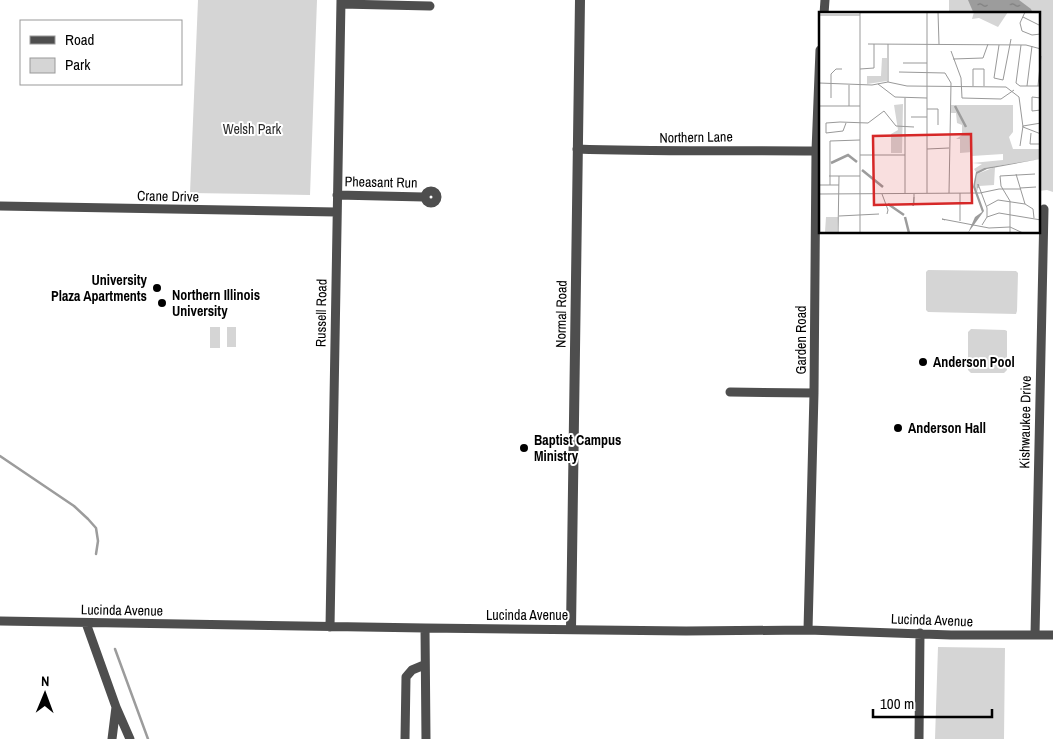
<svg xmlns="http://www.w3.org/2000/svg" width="1053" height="739" font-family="'Archivo Narrow',sans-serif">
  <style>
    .park { fill: #d5d5d5 }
    .water { fill: url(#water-ripples) }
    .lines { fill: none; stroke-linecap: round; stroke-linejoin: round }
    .stream { stroke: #9c9c9c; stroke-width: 2.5 }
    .minor { stroke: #4e4e4e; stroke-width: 9 }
    .tertiary { stroke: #4e4e4e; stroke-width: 10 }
    .poi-dot { fill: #000; stroke: #fff; stroke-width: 2 }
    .labels { text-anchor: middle; stroke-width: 4; stroke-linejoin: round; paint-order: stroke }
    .park-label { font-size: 14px; fill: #2c2c2c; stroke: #fff }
    .street-label { font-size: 14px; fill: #000; stroke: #fff }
    .poi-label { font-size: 14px; font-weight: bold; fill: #000; stroke: #fff; text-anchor: start }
    .inset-river { fill: none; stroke: #9c9c9c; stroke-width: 2.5 }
    .inset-road { fill: none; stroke: #999; stroke-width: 1 }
    .view { fill: #d62828; fill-opacity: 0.15; stroke: #d62828; stroke-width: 2.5 }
    .inset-edge { fill: none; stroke: #000; stroke-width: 2.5 }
  </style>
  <defs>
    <pattern id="water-ripples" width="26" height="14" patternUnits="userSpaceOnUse" patternTransform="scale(1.25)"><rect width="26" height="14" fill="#9c9c9c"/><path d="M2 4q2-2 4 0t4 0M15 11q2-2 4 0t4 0" fill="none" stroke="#7d7d7d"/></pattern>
  </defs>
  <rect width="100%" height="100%" fill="#fff"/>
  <path class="park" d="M198,0h119l-7,195 -120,-2z
    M949,0h104v192l-6,-2 -8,1v-177h-90z
    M928,270l88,1 2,2 -1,38 -1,3 -88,-2 -2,-2v-38z
    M210,327h10v21h-10z
    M227,327h9v20h-9z
    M971,329l34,1 2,1v39l-3,3h-33l-3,-3v-38z
    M938,647l67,1 -1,91h-69z"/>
  <path class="water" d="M968,0h51l12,9 2,5h-59z"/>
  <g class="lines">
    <path class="stream" d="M0,456l74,50 14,13 8,9 2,13 -2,13
      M115,649l33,90"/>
    <path class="minor" d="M341,4l89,2
      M824,14l1,-14
      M577,149c80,3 159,1 239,2
      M425 197a6 6 0 1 1 12 0a6 6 0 1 1-12 0Z
      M337,195l87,2
      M0,206l336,6
      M730,392l84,1
      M0,621l425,7 261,3 122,-1 143,5h102
      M86,623l30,84 14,32
      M330,627l11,-627
      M425,628l1,111
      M808,630l6,-237 2,-242 4,-101
      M1035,635l9,-426
      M112,739l4,-32
      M405,739l1,-62 6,-7 12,-5
      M919,739l1,-106"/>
    <path class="tertiary" d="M571,629l9,-629"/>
  </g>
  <g class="poi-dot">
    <circle cx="157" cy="288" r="5"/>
    <circle cx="162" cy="303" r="5"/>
    <circle cx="923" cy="362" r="5"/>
    <circle cx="898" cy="428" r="5"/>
    <circle cx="524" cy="448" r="5"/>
  </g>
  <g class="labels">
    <g class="park-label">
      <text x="252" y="134">Welsh Park</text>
    </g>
    <g class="street-label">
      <text transform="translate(696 137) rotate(-1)" y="5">Northern Lane</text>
      <text transform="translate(381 182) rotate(1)" y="5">Pheasant Run</text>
      <text transform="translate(168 196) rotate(1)" y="5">Crane Drive</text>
      <text transform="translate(321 313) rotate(-89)" y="5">Russell Road</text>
      <text transform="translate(561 314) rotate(-89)" y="5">Normal Road</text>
      <text transform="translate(801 340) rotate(-90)" y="5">Garden Road</text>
      <text transform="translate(1025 422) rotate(-89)" y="5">Kishwaukee Drive</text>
      <text transform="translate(122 610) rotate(1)" y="5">Lucinda Avenue</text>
      <text x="527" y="620">Lucinda Avenue</text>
      <text transform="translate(932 620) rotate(2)" y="5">Lucinda Avenue</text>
    </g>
    <g class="poi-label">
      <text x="147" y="285" text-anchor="end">University<tspan x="147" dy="16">Plaza Apartments</tspan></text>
      <text x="172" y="300">Northern Illinois<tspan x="172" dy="16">University</tspan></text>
      <text x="933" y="367">Anderson Pool</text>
      <text x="908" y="433">Anderson Hall</text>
      <text x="534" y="445">Baptist Campus<tspan x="534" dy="16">Ministry</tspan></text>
    </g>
  </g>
  <g transform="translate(819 12)">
    <rect width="221" height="221" fill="#fff"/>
    <path d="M63,46h5v23l-20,3v-8h14z" fill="#d5d5d5"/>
    <path d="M189,0l-10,15 -19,-9 -7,1 2,-7z" fill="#d5d5d5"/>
    <path d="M84,92l-1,49h-11v-19l7,-4 -4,-25zM132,93h62v27l-4,5 4,12h27v10l-56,9 -8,4 -2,-3 8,-5 -10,-1 31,-3v-6l-31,2v-4l-12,1v-14h-4l6,-4v-10l-5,-2 -1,-10h-5zM176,155l-1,18 -15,1 -2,6 -2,-6 2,-12zM7,205h12l-1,16 -12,-1z" fill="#d5d5d5"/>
    <path d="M221,147l-53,10 -10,5 -2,12 9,25 -16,22 7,-16 7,-5 -9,-25 3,-15 8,-4z" fill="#9c9c9c"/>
    <path class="inset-river" d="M136,94l11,21M12,151l17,-8 9,7M43,158l21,17M69,192l16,11M86,205l4,16"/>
    <path class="inset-road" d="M119,0l1,32M0,3h41M204,5l18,9M203,19l-2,-8 5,-11M203,19l10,4 9,-1M49,32l158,1 15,4M180,33l-5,33 9,2 8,-41M202,33l-5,38 4,3h21M132,39l10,27 1,20 39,1 13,-9M134,47l30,-1 5,-14M84,51h24M41,57l14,-1v-24M80,60l46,1 6,10 -2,110M69,70v-38M0,71l53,2 16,-3 19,4 99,1 13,10 4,30 18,7M59,72l17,13 32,1M30,73v21M154,74v-17h11v17M208,74l5,-40M219,74l3,-30M12,86v-24l5,-5h6M222,86l-9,-1v14l9,-1M0,94h41M108,97h11v16M92,105h16M27,111l-3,8 -17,2v-10l14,-1 28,1 16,-12 12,15 18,1M212,121l-1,11h11M201,134l3,-20 18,-3M108,137l22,-1M41,143h45M197,162l9,30 8,5 1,9M10,164h31M0,173h20M11,173v-44l30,-1M159,176v-4l9,24v9M201,176l16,-1M108,181v-181M141,181v28M152,181v-40M0,182l161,-1 19,-4h22M63,182l6,16 -1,4M86,182v-96M95,182v10l-1,2 1,-9M168,194l11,-6 27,4M20,204l40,-2M126,208l-3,-1 47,9 21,-1 13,6M163,213l5,-8 12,-4 42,7M19,221l1,-57M41,221v-221M191,221v-32l-9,-15 -1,-10 35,-2"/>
    <path class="view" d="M152,122l1,69 -98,2 -1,-69z"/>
    <rect width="221" height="221" class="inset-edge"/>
  </g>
  <rect x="20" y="20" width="162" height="65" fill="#ffffff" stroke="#999999"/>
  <rect x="30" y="36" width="25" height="8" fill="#4e4e4e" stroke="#999999"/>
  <text x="65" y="45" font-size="15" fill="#000000">Road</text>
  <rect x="30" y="58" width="25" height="15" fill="#d5d5d5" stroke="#999999"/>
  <text x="65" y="70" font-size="15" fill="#000000">Park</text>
  <g transform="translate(45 694) rotate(1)" stroke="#ffffff" stroke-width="4" paint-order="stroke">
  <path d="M0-4L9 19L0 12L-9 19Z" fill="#000000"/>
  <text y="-8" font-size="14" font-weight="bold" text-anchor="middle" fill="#000000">N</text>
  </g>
  <path d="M873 709v8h119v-8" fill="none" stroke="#000000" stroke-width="2.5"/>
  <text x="880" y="709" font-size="15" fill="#000000" stroke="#ffffff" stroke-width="4" paint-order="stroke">100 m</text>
</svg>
